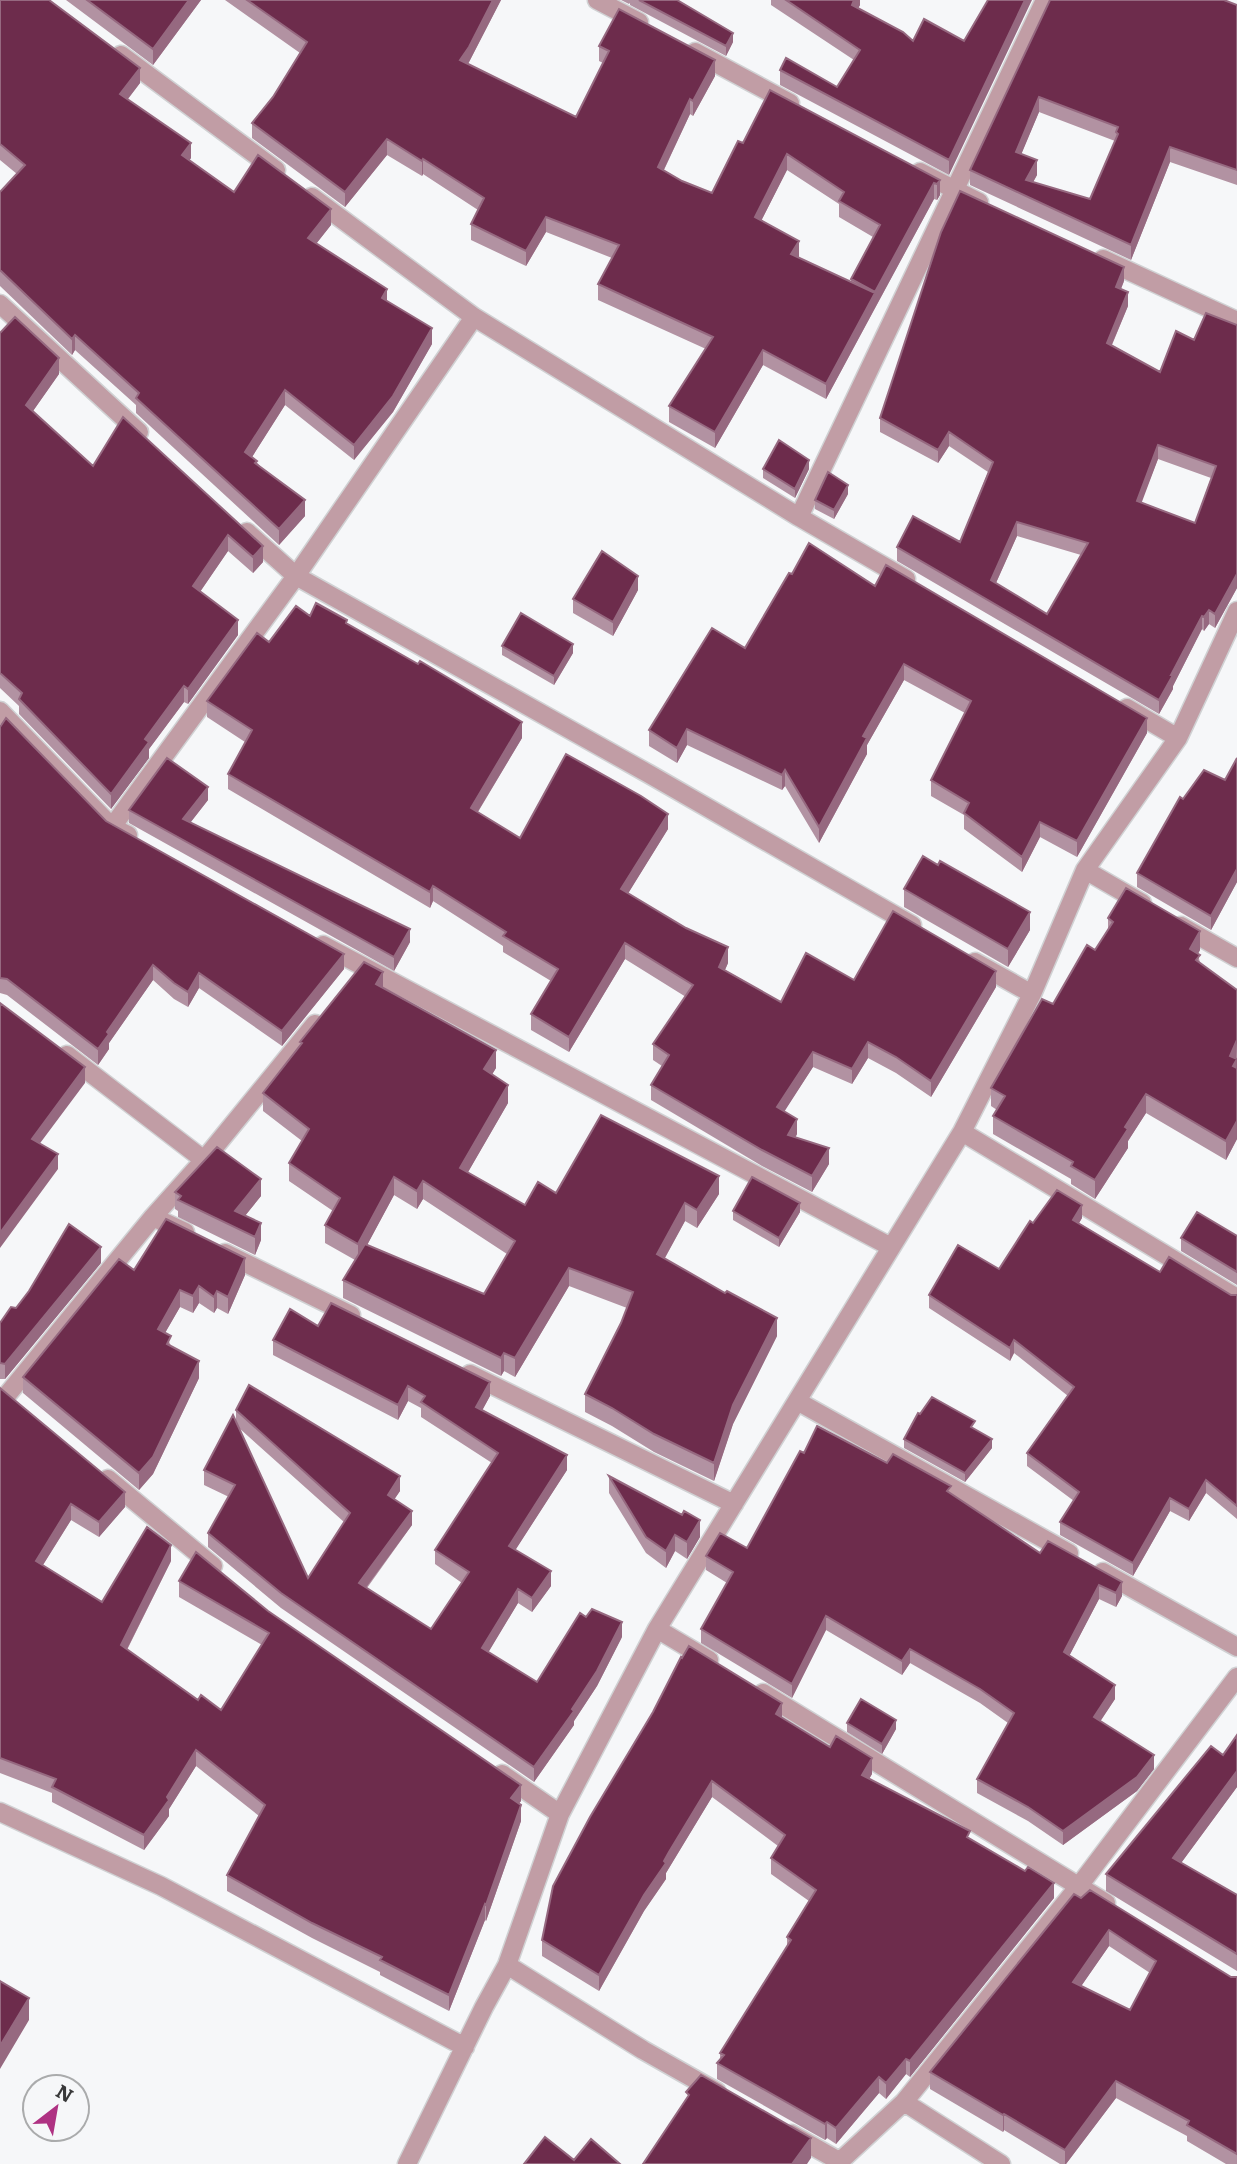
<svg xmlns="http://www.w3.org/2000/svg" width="1237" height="2164" font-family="Literata,serif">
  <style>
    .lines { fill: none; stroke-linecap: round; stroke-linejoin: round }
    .minor-casing { stroke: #d0d1d3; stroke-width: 21 }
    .minor { stroke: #c19da5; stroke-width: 18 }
    .wall { fill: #b292a2; fill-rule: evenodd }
    .shaded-wall { fill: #966980 }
    .building { fill: #6d2c4c; stroke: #966980; stroke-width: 2; fill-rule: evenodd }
  </style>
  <rect width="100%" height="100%" fill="#f6f7f9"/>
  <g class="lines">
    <defs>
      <path id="minor" d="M597,0l42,22
        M695,52l95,51
        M121,55l155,115
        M920,172l59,30
        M312,197l162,120 325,200 107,62
        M1103,259l134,62
        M0,304l139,128
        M799,517l246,-517
        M247,532l49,44 353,198 263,151
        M1127,708l51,30
        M0,711l112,116 16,8
        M112,827l184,-251 178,-259
        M1085,870l57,33
        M1181,926l56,32
        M323,945l568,302
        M975,962l57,32
        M67,1055l137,105
        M962,1132l275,166
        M185,1232l-32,-15 51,-57 111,-136
        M225,1253l126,62
        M470,1374l264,130
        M7,1395l146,-178
        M797,1401l272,152
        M108,1479l105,87
        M1103,1572l134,75
        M657,1629l52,31
        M763,1693l343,210
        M502,1774l58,40
        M0,1812l161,74 304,161
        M507,1965l136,85 74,42
        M904,2102l97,62
        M791,2134l48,27
        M407,2164l77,-157 23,-42 53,-151 97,-185 305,-497 70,-138 53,-124 93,-132 59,-127
        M837,2164l67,-62 175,-216 158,-209"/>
    </defs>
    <use href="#minor" class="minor-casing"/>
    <use href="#minor" class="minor"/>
  </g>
  <path class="wall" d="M0,0l140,83 -12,16 63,59 -2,2 45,32 97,33 -15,19 71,57 45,43 -39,68 -39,48 -69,-55 -33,52 53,59 -26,29 -143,-132v-8l-61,-55 -3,5 -72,-69v-94l17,-18 -17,-14z
    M66,0h135l-48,65z
    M225,0h276l-33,64 108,53 27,-54 -4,-2v-15l116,30 -22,40 -3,-2 -26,56 18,11 30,12 31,-50 197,37v15l-3,5 -3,-1 -108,200 -63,-34 -48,83 -46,-26v-16l37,-57 -108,-49v-16l14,-26 -66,-26 -20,34 -55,-26v-16l7,-14 -55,-36 -1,2 -35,-21 -42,52 -93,-69v-15l21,-26 27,-44zM787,170l52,34v13l34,20 -22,42v3l-53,-25h1l-38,-36z
    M621,0h56l56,42 -7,14 -96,-51v-2l-1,1z
    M771,0h89v5l-2,3 55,33h51l-15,134 -169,-90v-15l57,17 17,-27 -83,-55z
    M1050,0l187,5v180l-67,-23 -39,98 -161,-75v-15zM1039,112l76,29 -25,58 -57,-17 4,-7 -16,-21z
    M1124,281l-3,8 7,17 -16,39 48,27 34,-32 43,-15v263l-22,40 -6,-4 -5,7 -2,-2 -29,57v3l-14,25 -262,-153v-14l63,-5 28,-70 -39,-26 -11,17 -58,-31v-14zM1158,459l53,19 -16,45 -54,-21zM1017,536l64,19 -34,59 -51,-31z
    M0,333l59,41 -26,37 60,55 30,-49 140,145 -10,11 -25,-22 -28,41 38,43 -50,69 -4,-2 -35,47v9l-38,51 -92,-95v-8l-19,-18z
    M763,469h46l-14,29 -32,-20z
    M848,494l-14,25 -19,-10v-9z
    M875,586l272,147 -70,124 -37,-20 -18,35 -58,-43v-14l-33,-19v-16l34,-67 -61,-33 -37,65v9l-48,89 -34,-57 -3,4 -95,-45 -10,18 -28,-17v-16l96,-82z
    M638,590l-25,46 -40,-23v-14z
    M310,616l37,8 175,114 -44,74 42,26 148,-9 -40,64 100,70 -3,7 56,32 73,-22 142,7 -65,110 -35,-24 -28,-15 -16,26 -39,-17 -29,44 13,23 -2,4 34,26 -17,28 -50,-26 -111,-66v-15l11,-19 -9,-6v-16l33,-47 -61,-38 -56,93 -38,-22v-16l20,-33 -48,-29v-6l-70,-45 -3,7 -202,-119v-15l17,-32 -38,-25v-16l62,-59z
    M502,646l71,7 -19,32 -52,-30z
    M0,727l106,94 238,148 -62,77 -83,-58 -11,19 -14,-8 -21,-19 -44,63v6l-11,16 -91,-70 -7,-2z
    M1237,758v124l-26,48 -74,-43v-14l46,-74 42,-19z
    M208,800l-18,23 220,119 -16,29 -265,-148v-13z
    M938,865l92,65 -22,37 -104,-60v-18z
    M1108,918l92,32 -2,4 2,9 37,27v149l-11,21 -80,-47 -18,28v7l-33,51 -24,-15v-5l-78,-45v-18l4,-6 -6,-4v-18l104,-138 13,-20z
    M383,988l113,80 -4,6 16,29 -40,69 57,33 31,-12 163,1 -22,34 -12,-7 -20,37 112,78 -44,88 -19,57 -60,-29 -42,-26 -27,-14v-18l36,-71 6,-15 -58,-22 -54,91 -11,-6 -3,5 -158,-78v-18l12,-20 -30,-17v-18l8,-14 -44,-30v-18l13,-22 -39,-30v-18l37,-48v-3zM394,1195l23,14 6,-10 84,55 -23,40 -117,-49z
    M175,1192l86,4 -16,20 16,24 -6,15 -77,-38v-6l-3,-2z
    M733,1211l67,1 -21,35 -46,-27z
    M1082,1218l-3,5 81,49 71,23h6v224l-31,-26 -17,28 -19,-10 -37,65 -73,-41v-13l14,-21 -47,-35v-13l41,-57 -54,-43 -4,8 -81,-53v-13l70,-26 34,-46z
    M1237,1236v49l-56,-34v-13z
    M101,1263l-96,116h-5v-56l16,-15z
    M134,1270l111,5 -17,39 -11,-6 -3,5 -15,-10 -6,10 -13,-6 -15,26 6,13 28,32 -46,96 -14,16 -116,-97v-16z
    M318,1326l172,70 -8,14 85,60 -52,80 36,36 -19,26 -14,-9 -30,49 49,30 85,-45 -25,49 -23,35v4l-40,57 -253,-174 -73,-61v-14l21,-36 -25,-12v-15l32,-49v-11l164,81 -6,8 18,26 -45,63 64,41 31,-46 -27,-19v-14l57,-87 -71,-46v-9l-13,-7 -10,19 -125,-65v-15zM239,1428l105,94 -36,56z
    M0,1388l125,119 -26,30 -28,-17 -28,45 59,37 69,-41 -44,89 71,50 23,10 41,-65 -83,-48v-16l89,30 253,190 -2,2 2,18 -35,100 -1,-1 -36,91 -69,-36v-3l-68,-34 -85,-47v-16l32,-59 -63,-50 -27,43v7l-25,34 -92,-48v-9l-52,-20z
    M920,1414l55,15 17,19 -27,34 -61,-34v-9z
    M804,1453l83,10 64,31 89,59 82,43 -6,11 -17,-8 -30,57 46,43 -15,22 54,48 -17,22 -74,54 -35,-24 -51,-28v-14l31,-56 -28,-20 -70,-40 -8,12 -76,-45 -34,68 -91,-55v-14l26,-46 -21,-13v-14l41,-8z
    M609,1476l73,39 18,22 -13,22 -12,-8 -9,17 -20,-15 -37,-60z
    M782,1718l90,56 -3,5 101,60 84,59 -144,179 -4,-3 -20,25 -7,-6 -43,51 -9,-6 -2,2 -108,-61v-16l3,-4v-6l67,-106v-10l22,-36 -38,-27v-16l7,-12 -66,-49 -43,71 -3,5v6l-22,32 -45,80 -57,-35v-16l11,-54z
    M847,1723l49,6 -14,25 -35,-22z
    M1237,1735v52l-56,76 56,32v76l-131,-80v-17l117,-119z
    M1074,1894l157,83h6v187h-11l-39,-23v-5l-71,-38 -50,66h-6l-56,-34 -1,2 -73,-43v-17zM1109,1946l41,27 -20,37 -49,-24z"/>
  <path class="shaded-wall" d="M189,0h12l-48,65v-16z
    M493,0h8l-32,62 -9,13v-15z
    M854,0h6v5l-8,15v-15z
    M1025,0h7l-83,175v-15z
    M733,33v9l-7,14v-10z
    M715,60v16l-22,40v-15z
    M140,68v15l-20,26v-15z
    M1039,97v15l-23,55v-15z
    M690,99v15l-32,68v-15z
    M387,139v16l-42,52v-15z
    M191,143v15l-9,13v-16z
    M1170,147v15l-39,98v-15z
    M787,154v16l-32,63v-16z
    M423,159v15l-1,2v-15z
    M1037,160v15l-11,20v-15z
    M940,180v15l-3,5v-16z
    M934,183v16l-59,109v-16z
    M331,209v16l-23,29v-16z
    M546,217v15l-20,34v-15z
    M799,241v16l-8,13v-16z
    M1124,267v14l-8,20v-14z
    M387,289v16l-5,-7z
    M1128,292v14l-21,50v-13z
    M875,293v15l-49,91v-15z
    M432,328v16l-39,68 -39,48v-15z
    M75,335v15l-3,5v-16z
    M763,350v15l-48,83v-16z
    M59,358v16l-33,47v-16z
    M285,390v15l-40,63v-16z
    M949,432v14l-11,17v-13z
    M1158,445v14l-21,56v-14z
    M809,460v9l-14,29v-9z
    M848,485v9l-14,25v-9z
    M305,500v16l-26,29v-16z
    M1017,522v14l-26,58v-14z
    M228,535v16l-35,51v-16z
    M263,546v16l-10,11v-16z
    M1237,574v14l-22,40v-14z
    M638,576v14l-25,46v-14z
    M1209,610v14l-5,7v-14z
    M1202,616v13l-29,57v3l-14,25v-14z
    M238,620v15l-50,69v-15z
    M573,644v9l-19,32v-9z
    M904,664v16l-37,65v9l-48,89v-16l44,-91z
    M184,686v16l-35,47v9l-38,51v-15l34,-55z
    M1147,718v15l-70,124v-16z
    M522,722v16l-51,85v-15z
    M687,729v16l-10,18v-15z
    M785,770v16l-3,4v-15z
    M208,787v13l-25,32v-13z
    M668,814v15l-47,76v-16z
    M1040,822v15l-18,35v-15z
    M1237,869v13l-26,48v-14z
    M433,886v15l-3,7v-16z
    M1030,912v18l-22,37v-18z
    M410,929v13l-16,29v-14z
    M1200,931v19l-10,17v-18z
    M625,943v16l-56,93v-15z
    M728,947v16l-9,20v-16z
    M344,954v15l-62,77v-15z
    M153,965v15l-44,63v6l-11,16v-16l9,-17z
    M996,971v16l-65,110v-16z
    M383,972v18l-7,-6z
    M199,973v15l-11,19v-15z
    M1237,1040l-1,20 1,-1v18l-7,-21z
    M868,1042v16l-16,26v-15z
    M496,1050v18l-12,20v-19z
    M813,1052v15l-36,56v-16z
    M85,1067v16l-53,71v-15z
    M508,1085v18l-48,83v-18z
    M1146,1094v19l-18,28v7l-33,51v-19l30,-53z
    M797,1119v15l-9,17v-16z
    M1237,1121v18l-11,21v-19z
    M829,1148v16l-17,28v-16z
    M58,1154v15l-58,79v-15z
    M719,1176v18l-22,34v-18z
    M394,1177v18l-36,67v-18z
    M261,1179v17l-26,32v-17z
    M423,1181v18l-6,10v-18z
    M685,1203v18l-28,51v-18z
    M800,1203v9l-21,35v-9z
    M1082,1205v13l-9,15v-13z
    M261,1223v17l-6,15v-18z
    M101,1247v16l-96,116v-15z
    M245,1258v17l-17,39v-17z
    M569,1268v18l-54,91v-19z
    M199,1286v17l-6,10v-17z
    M180,1290v17l-22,38v-16z
    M217,1291v17l-3,5v-16z
    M777,1318v18l-44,88 -19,57v-18l19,-58z
    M1014,1340v13l-4,8v-13z
    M504,1353v18l-3,5v-18z
    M199,1361v17l-46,96 -14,16v-17z
    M490,1382v14l-14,26v-15z
    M408,1386v15l-10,19v-15z
    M992,1439v9l-27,34v-9z
    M567,1455v15l-58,90v-14z
    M400,1476v15l-12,18v-14z
    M1206,1480v13l-17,28v-12z
    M125,1492v15l-26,30v-15z
    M1170,1498v13l-37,65v-13z
    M71,1504v16l-35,56v-15z
    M412,1511v14l-53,72v-14z
    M700,1520v17l-13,22v-17z
    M675,1535v16l-9,17v-17z
    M171,1545v16l-50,100v-16z
    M551,1571v15l-19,26v-14z
    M1122,1582v14l-6,11v-14z
    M1099,1585v14l-35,67v-14z
    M518,1589v14l-36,60v-15z
    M826,1616v14l-34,68v-14z
    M622,1622v15l-25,49 -23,35v4l-40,57v-15l38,-58z
    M910,1649v14l-8,12v-14z
    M1115,1685v14l-21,32v-14z
    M782,1703v16l-6,-5z
    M896,1720v9l-14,25v-10z
    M196,1750v16l-27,43v7l-25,34v-15z
    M1154,1755v14l-17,22 -74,54v-14z
    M872,1758v16l-10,17v-16z
    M1237,1770v17l-64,87v-16z
    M712,1781v16l-43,71 -3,5v6l-22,32 -45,80v-16l45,-80z
    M521,1785v16l-10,13v-16z
    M521,1805v16l-35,100v-16z
    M1054,1883v15l-144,179v-16z
    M485,1904v16l-36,91v-16z
    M1109,1930v16l-36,52v-16z
    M29,1998v22l-29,49v-23z
    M906,2059v15l-20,25v-16z
    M879,2077v16l-43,51v-16z
    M1116,2081v17l-50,66h-1v-14z
    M1004,2114v16l-1,2v-17z
    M827,2122v16l-2,2v-16z
    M811,2138v20l-4,6h-15z"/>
  <path class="building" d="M0,0h49l91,68 -20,26 71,49 -9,12 52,37 24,-37 73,54 -23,29 79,51 -5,9 50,30 -39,68 -39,49 -69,-55 -40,62 12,9 -2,2 50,37 -26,29 -143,-131 3,-5 -64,-58 -3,4 -72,-69v-78l25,-27 -25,-21z
    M87,0h102l-36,49z
    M247,0h246l-24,47 -9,13 116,57 33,-66 -10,-5 20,-37 96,51 -22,41 -3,-2 -32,68 24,14 30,12 26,-52 5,2 27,-53 170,90 -3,4 -3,-1 -59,109 -24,-13 29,-54 -41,-24 5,-9 -57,-38 -32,63 44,24 -8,13 84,39 -49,91 -63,-34 -48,82 -46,-26 44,-69 -115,-53 21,-39 -73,-28 -20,34 -55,-27 13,-26 -61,-39 -1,2 -35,-22 -42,53 -93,-69 21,-26 34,-55z
    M639,0h38l56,33 -7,13z
    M786,0h68l-2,5 51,27 10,9 11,-22 40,22 24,-41h37l-76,160 -169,-90 6,-12 51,29 23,-37z
    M1050,0h174l13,5v165l-67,-23 -39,98 -161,-75zM1039,97l79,30 -2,5 2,2 -28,65 -64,-19 11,-20 -21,-8z
    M960,191l164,76 -8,20 12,5 -21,51 53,29 16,-41 18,9 12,-27 31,12v249l-22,40 -6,-4 -5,7 -2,-1 -31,59h2l-14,25 -262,-153 16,-31 47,26 33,-80 -44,-30 -11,18 -58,-32 61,-186zM1158,445l58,21 -21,57 -58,-22zM1017,522l71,21 -41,71 -56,-34z
    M15,317l44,41 -33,47 67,61 30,-49 140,129 -10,11 -25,-22 -35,51 45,34 -50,69 -4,-3 -39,53 4,3 -38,52 -92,-95 3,-6 -22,-20v-340z
    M779,440l30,20 -14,29 -32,-20z
    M828,472l20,13 -14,25 -19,-10z
    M809,543l66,43 11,-21 261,153 -70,123 -37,-19 -18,35 -58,-44 5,-10 -38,-23 40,-79 -67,-37 -41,72 4,2 -48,89 -34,-57 -3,5 -95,-46 -10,19 -28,-18 63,-102 33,20 44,-75 3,1z
    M602,551l36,25 -25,46 -40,-23z
    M316,603l31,17 -1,3 72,41 2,-3 102,61 -51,86 49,30 46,-84 75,42 27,18 -47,75 65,39 42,19 -9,20 62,35 25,-49 48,27 39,-69 103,60 -65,110 -35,-24 -28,-15 -16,27 -39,-17 -36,55 20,12 -9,16 41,13 -17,28 -50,-26 -111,-65 18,-30 -16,-11 40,-59 -68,-42 -56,94 -38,-23 27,-45 -55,-33 3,-4 -73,-46 -3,6 -202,-118 24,-44 -45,-29 50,-68 12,9 27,-36 14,10z
    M521,613l52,31 -19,32 -52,-30z
    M6,718l100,103 238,133 -62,77 -83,-58 -11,19 -14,-9 -21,-18 -46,67 2,2 -11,15 -91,-70 -7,-1v-251z
    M167,758l41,29 -25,32 227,110 -16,28 -265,-147z
    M1237,758v111l-26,47 -74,-43 43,-76 3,2 21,-29 21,10z
    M923,856l15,9 2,-4 90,51 -22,37 -104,-60z
    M1126,888l74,43 -10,18 10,6 -4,5 41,30v50l-7,16 7,3 -4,7 4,2v53l-11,20 -80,-47 -21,33 3,2 -33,51 -24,-14 2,-4 -80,-46 12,-20 -14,-8 51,-89 11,5 34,-59 8,5 18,-28 -5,-4z
    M364,962l19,10 -7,12 120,66 -12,19 24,16 -48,83 65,37 13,-23 18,11 45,-78 118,61 -22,34 -12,-7 -28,51 68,39 2,-2 50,27 -44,87 -19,58 -60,-29 -42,-26 -27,-14 36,-71 12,-31 -64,-24 -54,90 -11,-5 -3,5 -158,-78 22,-36 119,50 31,-53 -92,-60 -6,10 -23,-14 -36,67 -33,-19 15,-27 -51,-35 20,-34 -46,-36 39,-50 -2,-1z
    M0,1003l85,64 -53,72 26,15 -58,79z
    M217,1147l44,32 -26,32 26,12 -6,14 -77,-37 3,-4 -6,-4z
    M752,1177l48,26 -21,35 -46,-27z
    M1057,1190l25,15 -9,15 87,52 9,-15 62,38h6v211l-31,-26 -17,29 -19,-11 -37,65 -73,-41 19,-30 -52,-39 47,-66 -60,-47 -4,8 -81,-53 29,-50 41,24 31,-48 3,2z
    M1197,1212l40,24v36l-56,-34z
    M166,1219l79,39 -17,39 -11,-6 -3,6 -15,-11 -6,10 -13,-6 -22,39 13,7 -4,8 32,17 -46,96 -14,16 -116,-96 96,-118 15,11z
    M69,1224l32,23 -96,117 -5,-1v-40l11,-16 5,1 13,-17z
    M331,1303l159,79 -14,25 91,48 -58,91 42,25 -19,27 -14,-9 -36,59 55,34 43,-69 6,4 6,-8 30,13 -25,49 -25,38 2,2 -40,56 -253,-174 -73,-60 27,-48 -31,-15 29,-55 75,163 42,-65 -114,-103 13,-25 151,91 -12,19 24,16 -53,72 72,46 38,-57 -34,-22 63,-97 -77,-51 4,-6 -17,-10 -10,19 -125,-65 17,-31 28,17z
    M0,1388l125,104 -26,30 -28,-18 -35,57 66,41 45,-75 24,18 -50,100 77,55 3,-5 20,15 48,-77 -90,-52 17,-29 72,59 253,174 -10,13 10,7 -35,100 -1,-1 -36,91 -69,-35 2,-3 -70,-34 -85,-48 38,-70 -69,-55 -29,47 2,3 -25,35 -92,-48 4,-8 -56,-21z
    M932,1397l43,24 -4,6 21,12 -27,34 -61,-34 14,-26 2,1z
    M817,1426l70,37 6,-9 58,32 -4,5 93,62 8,-12 74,41 -6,11 -17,-8 -35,67 51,33 -21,32 60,38 -17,22 -74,54 -35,-24 -51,-28 37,-66 -34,-24 -70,-40 -8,12 -76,-45 -34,68 -91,-55 32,-57 -27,-16 14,-23 27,15 53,-97 4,2z
    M609,1476l73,39 2,-4 16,9 -13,22 -12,-7 -9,16 -20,-14z
    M689,1646l93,57 -6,11 54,33 6,-11 36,22 -10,17 108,56 -3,6 58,34 3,-4 26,16 -144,178 -4,-2 -20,24 -7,-6 -43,51 -9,-6 -2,2 -108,-61 7,-8 -4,-2 71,-113 -4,-3 29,-47 -45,-32 14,-23 -73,-54 -43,71 -5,9 2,2 -22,32 -45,80 -57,-35 11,-54 37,-69 63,-105 28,-55 1,1z
    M861,1699l35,21 -14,24 -35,-21z
    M1237,1735v36l-64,87 64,37v59l-131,-80 105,-128 12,9z
    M1090,1890l141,87h6v177l-50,-29 2,-4 -73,-40 -51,69 -61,-36 -1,1 -73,-43 144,-178 7,4zM1109,1930l47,31 -26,49 -57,-28z
    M0,1981l29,17 -29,48z
    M701,2075l110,63 -19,26h-149l46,-69 -3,-3z
    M545,2137l29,23 17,-21 29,25h-96z"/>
  <g transform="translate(56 2108) rotate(31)"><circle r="33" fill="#f6f7f9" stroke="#aaabac" stroke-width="2"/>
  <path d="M0-5L12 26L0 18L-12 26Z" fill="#af3283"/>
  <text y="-10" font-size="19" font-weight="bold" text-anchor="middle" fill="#383839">N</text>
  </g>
</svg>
